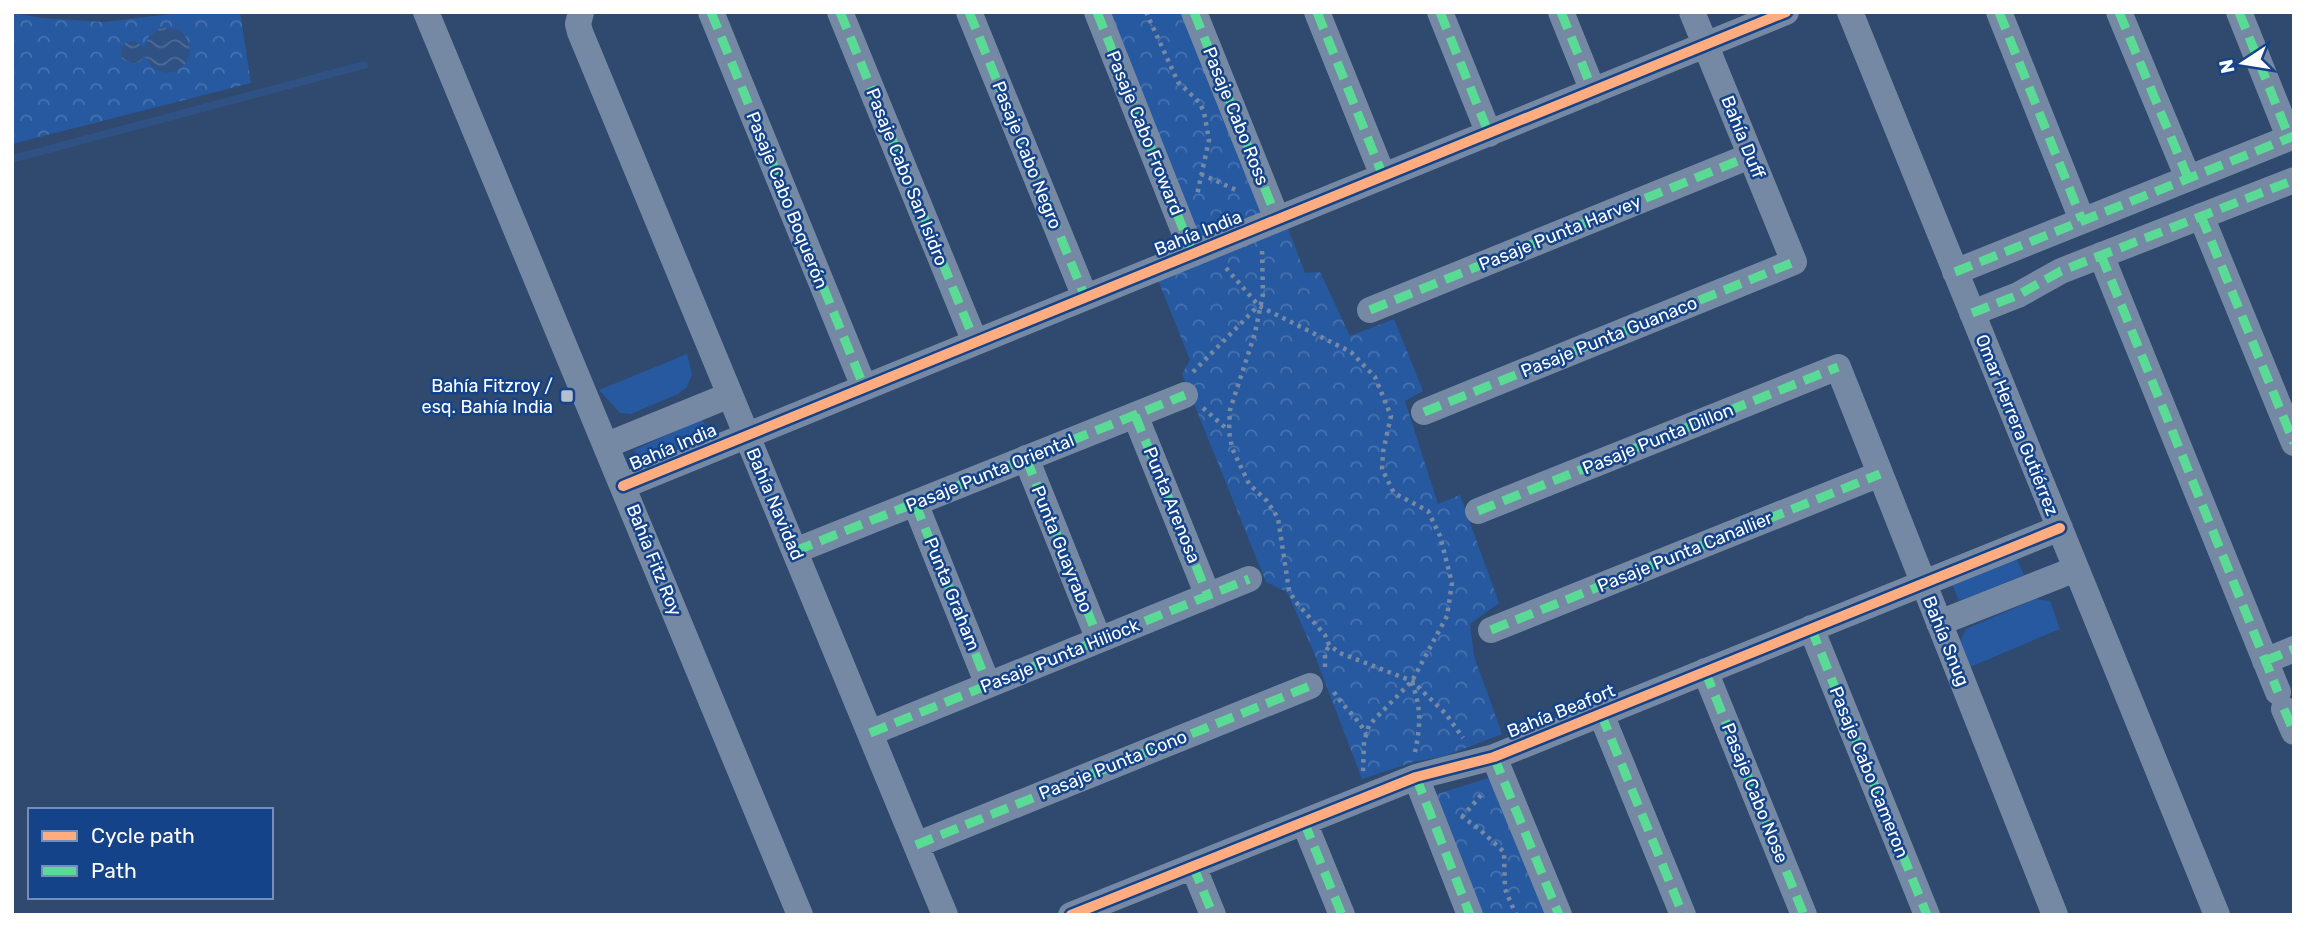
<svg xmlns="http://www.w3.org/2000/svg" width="2306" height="927" font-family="Rubik,sans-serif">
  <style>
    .green { fill: #2759a1 }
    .park { fill: url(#park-crowns) }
    .water { fill: url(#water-waves) }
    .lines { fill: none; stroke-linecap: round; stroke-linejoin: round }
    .stream { stroke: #2f5184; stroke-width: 8 }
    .path { stroke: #7689a4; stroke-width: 4.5; stroke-dasharray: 3.5 5; stroke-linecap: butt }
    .minor { stroke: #7689a4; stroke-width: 26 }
    .quiet { stroke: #5adb95; stroke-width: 9; stroke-dasharray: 18 9; stroke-linecap: butt }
    .cycleway-casing { stroke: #14438a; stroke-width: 15 }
    .cycleway { stroke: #ffac80; stroke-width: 10 }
    .poi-dot { fill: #b6bfcd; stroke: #14438a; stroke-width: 2.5 }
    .labels { text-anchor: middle; stroke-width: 5; stroke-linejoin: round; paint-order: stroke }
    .street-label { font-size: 18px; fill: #fff; stroke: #14438a }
    .poi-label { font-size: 18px; fill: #fff; stroke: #14438a; text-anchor: end }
  </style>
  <defs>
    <pattern id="park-crowns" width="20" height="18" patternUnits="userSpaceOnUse" patternTransform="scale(1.75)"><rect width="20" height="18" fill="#2759a1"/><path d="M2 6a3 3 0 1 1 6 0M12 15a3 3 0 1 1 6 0" fill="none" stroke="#4772af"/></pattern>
    <pattern id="water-waves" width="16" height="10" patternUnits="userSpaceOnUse" patternTransform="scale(1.75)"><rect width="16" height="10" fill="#2f5184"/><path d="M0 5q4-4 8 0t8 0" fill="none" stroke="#4e6b96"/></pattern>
  </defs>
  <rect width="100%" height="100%" fill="#2f496f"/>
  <path class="green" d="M687,354l5,20 -5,13 -9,7 -47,20 -11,-1 -21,-23z
    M702,419l7,14 -66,33 -9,-16z
    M2016,557l8,18 -65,26 -7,-17z
    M2036,599l14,2 10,28 -90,38 -10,-26 6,-12z"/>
  <path class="park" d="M188,12h52l11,71 -239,61v-131l30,5 62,4z
    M1104,12h81l80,204 -69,23z
    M1287,226l18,47 15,-1 30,64 44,-17 29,72 -18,10 33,103 22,-9 39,108 -29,21 4,32 28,78 -57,22 -32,6 -51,17 -50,-131 -25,-56 -21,-10 -84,-208 8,-14 -32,-80z
    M1492,777l56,138h-67l-47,-120z"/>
  <path class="water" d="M162,27l18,3c30,31 -18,64 -36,25l-3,6 -8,3 -11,-5 -1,-11 5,-6 9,-1 9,7 5,-12z"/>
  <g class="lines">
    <path class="stream" d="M12,159l352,-94"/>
    <path class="path" d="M1146,12l32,70 21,20 5,10 5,28 -12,55
      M1201,174l35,16
      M1262,251l1,43 -8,39 -25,77 -1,21 3,17 17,36 18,17 11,17 11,72 6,11 30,34 4,10 11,8 72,28 34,33 17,24
      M1226,268l33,38 92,46 24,25 16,39 -8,36 -1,17 12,24 34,18 12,25 12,47 -5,33 -35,65 -43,44 -5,17 -1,30
      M1193,372l65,-66
      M1203,408l25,22
      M1325,667v-13l4,-9
      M1412,682c9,27 9,41 3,70
      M1334,692c9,15 25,27 32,42
      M1461,816l17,12 26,24 1,37 11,26
      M1462,817l20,-23"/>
    <path class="minor" d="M426,12l374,903
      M581,12l-3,12 2,8 365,883
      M711,12l153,375
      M840,12l135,330
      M969,12l116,285
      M1097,12l96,242
      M1194,12l83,207
      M1317,12l66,164
      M1440,12l49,122
      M1561,12l32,79
      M1850,12l367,903
      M1999,12l83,208
      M2119,12l69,166
      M2239,12l50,125
      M2201,216l93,227
      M2101,255l177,437
      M1955,272l339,-136
      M1370,310l380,-154
      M1972,313l46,-18 43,-24 233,-91
      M1424,412l370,-150 -102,-250
      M1135,415l73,181
      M607,445l123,-50
      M1026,458l73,182
      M623,486l1163,-474
      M915,503l73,182
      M1478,511l360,-144 217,548
      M795,551l390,-156
      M1939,623l137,-54
      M1811,628l116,287
      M1491,630l389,-156
      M2265,661l29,-12
      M1705,671l99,244
      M2284,709l10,23
      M1601,714l82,201
      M870,733l379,-154
      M1494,757l65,158
      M1416,777l54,138
      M1304,822l38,93
      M916,845l394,-159
      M1193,866l20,49
      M1071,915l345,-138 78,-20 566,-229"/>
    <path class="quiet" d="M711,12l153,375
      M840,12l135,330
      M969,12l116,285
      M1097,12l96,242
      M1194,12l83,207
      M1317,12l66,164
      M1440,12l49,122
      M1561,12l32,79
      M1999,12l83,208
      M2119,12l69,166
      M2239,12l50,125
      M2201,216l93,227
      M2101,255l177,437
      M1955,272l339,-136
      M1370,310l380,-154
      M1972,313l46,-18 43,-24 233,-91
      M1424,412l370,-150
      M1135,415l73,181
      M1026,458l73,182
      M915,503l73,182
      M1478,511l360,-144
      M795,551l390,-156
      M1811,628l116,287
      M1491,630l389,-156
      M2265,661l29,-12
      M1705,671l99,244
      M2284,709l10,23
      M1601,714l82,201
      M870,733l379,-154
      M1494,757l65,158
      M1416,777l54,138
      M1304,822l38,93
      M916,845l394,-159
      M1193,866l20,49"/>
    <defs>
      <path id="cycleway" d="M623,486l1163,-474
        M1071,915l345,-138 78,-20 566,-229"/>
    </defs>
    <use href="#cycleway" class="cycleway-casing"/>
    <use href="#cycleway" class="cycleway"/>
  </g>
  <rect class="poi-dot" x="560" y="389" width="14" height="14" rx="3.5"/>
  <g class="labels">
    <g class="street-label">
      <text transform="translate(1236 116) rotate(68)" y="6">Pasaje Cabo Ross</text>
      <text transform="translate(1145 133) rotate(68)" y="6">Pasaje Cabo Froward</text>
      <text transform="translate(1743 137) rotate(68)" y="6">Bahía Duff</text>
      <text transform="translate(1027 155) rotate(68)" y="6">Pasaje Cabo Negro</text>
      <text transform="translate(907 177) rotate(68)" y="6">Pasaje Cabo San Isidro</text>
      <text transform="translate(787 200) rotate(68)" y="6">Pasaje Cabo Boquerón</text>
      <text transform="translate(1198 233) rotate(-22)" y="6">Bahía India</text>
      <text transform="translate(1560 233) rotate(-22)" y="6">Pasaje Punta Harvey</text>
      <text transform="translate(1609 337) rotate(-22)" y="6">Pasaje Punta Guanaco</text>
      <text transform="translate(2017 425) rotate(68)" y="6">Omar Herrera Gutiérrez</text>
      <text transform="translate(1658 439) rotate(-22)" y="6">Pasaje Punta Dillon</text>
      <text transform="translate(673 447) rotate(-23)" y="6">Bahía India</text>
      <text transform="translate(990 473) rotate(-22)" y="6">Pasaje Punta Oriental</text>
      <text transform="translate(775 504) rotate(67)" y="6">Bahía Navidad</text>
      <text transform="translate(1172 505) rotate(68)" y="6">Punta Arenosa</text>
      <text transform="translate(1062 549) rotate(68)" y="6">Punta Guayrabo</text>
      <text transform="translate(1685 552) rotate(-22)" y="6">Pasaje Punta Canallier</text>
      <text transform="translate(654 560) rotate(68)" y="6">Bahía Fitz Roy</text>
      <text transform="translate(952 594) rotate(68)" y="6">Punta Graham</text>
      <text transform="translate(1946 641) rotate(68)" y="6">Bahía Snug</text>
      <text transform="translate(1060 656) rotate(-22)" y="6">Pasaje Punta Hiliock</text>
      <text transform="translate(1561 711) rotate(-22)" y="6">Bahía Beafort</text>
      <text transform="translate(1113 765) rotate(-22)" y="6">Pasaje Punta Cono</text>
      <text transform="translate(1869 772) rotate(68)" y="6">Pasaje Cabo Cameron</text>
      <text transform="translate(1755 793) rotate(68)" y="6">Pasaje Cabo Nose</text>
    </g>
    <g class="poi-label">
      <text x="553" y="392">Bahía Fitzroy /<tspan x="553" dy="21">esq. Bahía India</tspan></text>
    </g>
  </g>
  <rect width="2306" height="927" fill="none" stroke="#ffffff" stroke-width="28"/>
  <rect x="28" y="808" width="245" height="91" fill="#14438a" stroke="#728eb9" stroke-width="2"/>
  <rect x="42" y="831" width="35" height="10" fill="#ffac80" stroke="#728eb9" stroke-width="2"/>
  <text x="91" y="843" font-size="21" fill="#ffffff">Cycle path</text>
  <rect x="42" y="866" width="35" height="10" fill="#5adb95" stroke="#728eb9" stroke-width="2"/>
  <text x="91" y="878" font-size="21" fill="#ffffff">Path</text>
  <g transform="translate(2243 63) rotate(258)" stroke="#14438a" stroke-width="5" paint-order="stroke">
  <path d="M0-5L12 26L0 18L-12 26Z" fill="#ffffff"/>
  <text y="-10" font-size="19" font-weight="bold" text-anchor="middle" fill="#ffffff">N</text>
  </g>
</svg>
